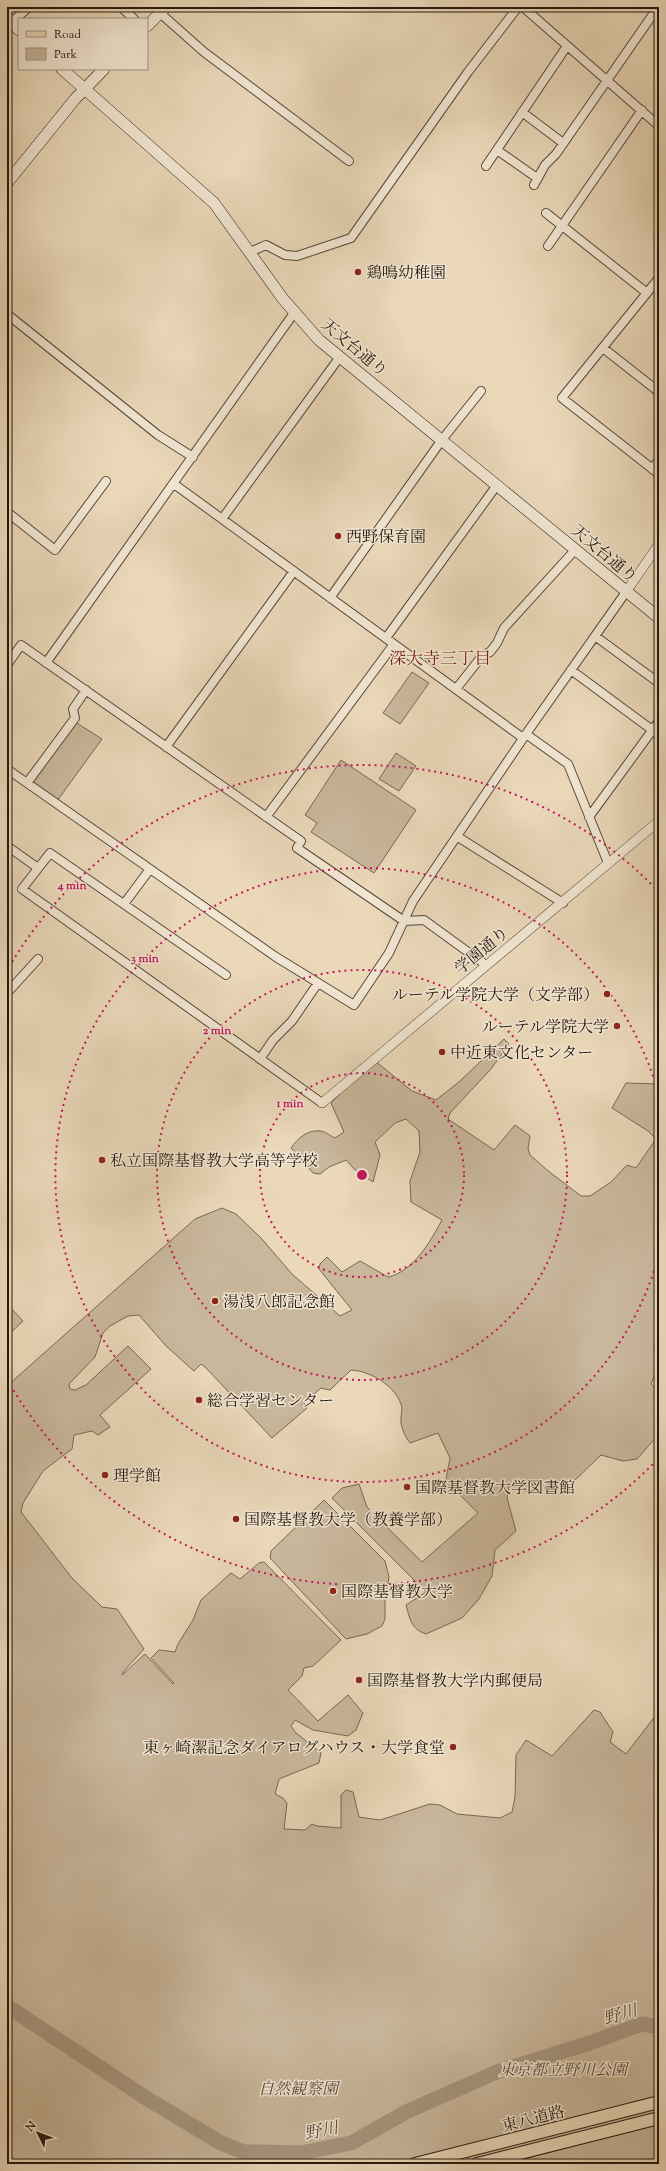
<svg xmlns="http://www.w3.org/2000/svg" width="666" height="2171" font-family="'Sorts Mill Goudy','Noto Serif JP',serif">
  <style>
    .green { fill: #c9b79c; stroke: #786755 }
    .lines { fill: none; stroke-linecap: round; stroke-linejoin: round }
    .river { stroke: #a7967f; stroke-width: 15 }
    .minor-casing { stroke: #574739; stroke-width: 10 }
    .tertiary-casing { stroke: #574739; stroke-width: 10 }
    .secondary-casing { stroke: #26170e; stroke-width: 12 }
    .primary-casing { stroke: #26170e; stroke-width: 14 }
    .minor { stroke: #f1e6d2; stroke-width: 8 }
    .tertiary { stroke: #f1e6d2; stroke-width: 9 }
    .secondary { stroke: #f1e6d2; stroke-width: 11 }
    .primary { stroke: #ead8b9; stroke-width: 12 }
    .ring { fill: none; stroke: #c2185b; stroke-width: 2; stroke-dasharray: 2 4 }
    .poi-dot { fill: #8f2418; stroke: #f1e6d2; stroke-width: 1.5 }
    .labels { text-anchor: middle; stroke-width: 3; stroke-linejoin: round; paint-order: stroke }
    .poi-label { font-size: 16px; fill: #26170e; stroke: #f1e6d2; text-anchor: start }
    .street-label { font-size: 16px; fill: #26170e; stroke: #f1e6d2 }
    .park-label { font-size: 16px; font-style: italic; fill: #574739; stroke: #f1e6d2 }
    .neighbourhood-label { font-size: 17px; fill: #7a1f14; stroke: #f1e6d2 }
    .water-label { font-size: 17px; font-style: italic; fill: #5a4a3b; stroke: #f1e6d2 }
    .centre { fill: #c2185b; stroke: #f1e6d2; stroke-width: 2 }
    .ring-label { font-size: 12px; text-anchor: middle; font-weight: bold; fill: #c2185b; stroke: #f1e6d2; stroke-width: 3; stroke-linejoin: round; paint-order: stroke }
  </style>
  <rect width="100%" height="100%" fill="#ead8b9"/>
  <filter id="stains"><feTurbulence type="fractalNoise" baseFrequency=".005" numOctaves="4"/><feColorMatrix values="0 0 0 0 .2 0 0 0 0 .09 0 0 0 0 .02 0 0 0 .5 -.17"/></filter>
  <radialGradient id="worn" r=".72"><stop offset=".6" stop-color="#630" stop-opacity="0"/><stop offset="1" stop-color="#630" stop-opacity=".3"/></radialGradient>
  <path class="green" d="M412,672l17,11 -29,41 -17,-11z
    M72,720l30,19 -45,62 -26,-20z
    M396,753l20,13 -17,25 -20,-12z
    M341,760l75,50 -42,63 -63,-41 6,-9 -12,-8z
    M504,1039l5,5 -18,25 -41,44 -2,6 46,31 21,-25 15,11 -2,12 2,7 17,15 34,26h9l21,-14 16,-17 9,3 20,-29 -8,-8 -36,-23 14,-25 33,1v246l-5,18 5,16 -8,20 3,3h5v47l-22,25 -14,2 -22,-6 -29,28 -47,8 -16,-5 -2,12 9,33 -21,19 -3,26 -13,23 -17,19 -36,16c-15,-5 -16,-15 -20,-29l20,-13 -94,-94 10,-10 17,-4 8,23 55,55 56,-49 -22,-22 -11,-6 5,-27 -12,-25 -28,10c-5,-7 -10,-16 -9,-26 0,-3 1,-6 1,-9 -4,-21 -31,-37 -51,-38l-21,20 -9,-2 -17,15 3,5 -35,30 -67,-71 -4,-3 -7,7 -28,-25 -27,-31 -11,1 -18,10 -7,7 -8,24 -26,27 1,5 5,1 11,-5 42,-39 23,23 -51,46 10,12 -12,8 -6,-4 -18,4 -2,14 -29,22 -20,32 -2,9 51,66 30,29 15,2 27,40 -20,22 -2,4 23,-21 28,30 1,-1 -23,-25 8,-8 16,2 3,-8 15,-24 8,-20 30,-27 9,6 19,-16 5,-1 77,78 -28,26 -9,2 -2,8 -14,14 30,31 30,-26 15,18 -7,17 -8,6 -35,-6 -18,-10 -4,6 4,6 26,21 -2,10 -40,16 -4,15 8,4 4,5 -3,26 21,1 7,-6 5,2 24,2v-33l5,-5 7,2 6,25 21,3 50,-16 10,1 17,9 43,4 12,-6 3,-15 1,-42 10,-15 26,16 42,-46 6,2 13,20 -3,10 16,12 33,-43v453h-652v-778l188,-167 27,-11 14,6 26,25 30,35 48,42 12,-6 -33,-41 1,-5 7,-7 15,15 18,-11 28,16c26,-6 42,-35 54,-57l-31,-18 -1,-21 10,-29 -1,-21 -13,-12 -11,4 -20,19 5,13 -7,27 -18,-12 -9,-10 -17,7 -9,7 -7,-1 -22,-25c6,-9 17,-19 29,-17 5,0 10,5 15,7l9,-6 -13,-29 43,-43 38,31 24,9 23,-18z
    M7,1304l16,17 -16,15z
    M324,1500l61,61 4,16 -4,22v20l-3,7 -15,8 -21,5 -76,-81 1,-7z"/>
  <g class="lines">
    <path class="river" d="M7,2006l139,92 75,45 23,9h15l42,1 50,-10 57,-32 91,-40 88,-27 55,-20 17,3"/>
    <defs>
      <path id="minor" d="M121,7l13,12
        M523,7l136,119
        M160,13l44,39 145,109
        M12,22l17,-15
        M522,112l41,31
        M497,150l40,28
        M486,166l81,-120
        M534,185l11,-20 11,-11 102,-147
        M546,213l101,80
        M548,246l94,-136
        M250,252l16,-7 19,10 12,1 54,-18 117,-166 50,-65
        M659,278l-97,120 97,76
        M7,314l151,121 35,22
        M603,348l56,44
        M652,469l7,-9
        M174,484l349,254
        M7,512l48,38 51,-69
        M222,519l117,-161
        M330,598l111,-157 40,-50
        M595,636l64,47
        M386,638l111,-153
        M46,663l248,-350
        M7,665l14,-20 280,196 -4,7 107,73 20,-1 62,45
        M571,670l88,65
        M456,689l26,-33 8,-4 7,-9 7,-15 71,-78
        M526,734l42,30 40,99
        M166,747l128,-176
        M7,769l269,188 78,48 35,-52 24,-52 113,-167 100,-142
        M27,783l48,-65 -2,-9 13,-19
        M266,817l128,-173
        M589,817l70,-96
        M458,837l105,66
        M7,846l31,22
        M124,904l26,-35
        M226,975l-176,-122 -28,36 300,214
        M7,993l31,-34
        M260,1059l13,-19 19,-19 26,-38"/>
      <path id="tertiary" d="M626,592l33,-48
        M322,1103l337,-282"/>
      <path id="secondary" d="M7,17l12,13
        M147,26l19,-19
        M62,69l152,134 69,96 36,41 340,278
        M7,183l68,-84 29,-30"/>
      <path id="primary" d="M415,2164l244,-62
        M477,2164l182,-46"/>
    </defs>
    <use href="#minor" class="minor-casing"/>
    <use href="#tertiary" class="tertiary-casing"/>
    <use href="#secondary" class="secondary-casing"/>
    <use href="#primary" class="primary-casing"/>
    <use href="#minor" class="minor"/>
    <use href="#tertiary" class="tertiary"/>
    <use href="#secondary" class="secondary"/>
    <use href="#primary" class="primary"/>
  </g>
  <g class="ring">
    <circle cx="362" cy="1175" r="102"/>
    <circle cx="362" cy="1175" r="205"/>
    <path d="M659 1254A307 307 0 1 1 659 1096"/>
    <path d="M657 1460A410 410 0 0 1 9 1383M9 967A410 410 0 0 1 657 890"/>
  </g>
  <g class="poi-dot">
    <circle cx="358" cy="272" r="4"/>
    <circle cx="338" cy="536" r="4"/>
    <circle cx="607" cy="994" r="4"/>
    <circle cx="617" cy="1026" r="4"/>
    <circle cx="442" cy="1052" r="4"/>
    <circle cx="102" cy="1160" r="4"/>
    <circle cx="215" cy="1301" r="4"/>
    <circle cx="199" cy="1400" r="4"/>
    <circle cx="105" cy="1475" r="4"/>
    <circle cx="407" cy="1487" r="4"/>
    <circle cx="236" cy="1519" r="4"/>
    <circle cx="333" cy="1591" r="4"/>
    <circle cx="359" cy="1680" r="4"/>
    <circle cx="453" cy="1747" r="4"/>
  </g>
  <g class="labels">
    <g class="poi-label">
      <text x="366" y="278">鶏鳴幼稚園</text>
      <text x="346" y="542">西野保育園</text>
      <text x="599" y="1000" text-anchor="end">ルーテル学院大学（文学部）</text>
      <text x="609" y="1032" text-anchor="end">ルーテル学院大学</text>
      <text x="450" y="1058">中近東文化センター</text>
      <text x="110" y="1166">私立国際基督教大学高等学校</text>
      <text x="223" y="1307">湯浅八郎記念館</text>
      <text x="207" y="1406">総合学習センター</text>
      <text x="113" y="1481">理学館</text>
      <text x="415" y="1493">国際基督教大学図書館</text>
      <text x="244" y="1525">国際基督教大学（教養学部）</text>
      <text x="341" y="1597">国際基督教大学</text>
      <text x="367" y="1686">国際基督教大学内郵便局</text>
      <text x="445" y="1753" text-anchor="end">東ヶ崎潔記念ダイアログハウス・大学食堂</text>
    </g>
    <g class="street-label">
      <text transform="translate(355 347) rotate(40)" y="6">天文台通り</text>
      <text transform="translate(605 553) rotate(40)" y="6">天文台通り</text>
      <text transform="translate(481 950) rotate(-39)" y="6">学園通り</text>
      <text transform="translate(533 2118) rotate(-14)" y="6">東八道路</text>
    </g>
    <g class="park-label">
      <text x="563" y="2075">東京都立野川公園</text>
      <text x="298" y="2094">自然観察園</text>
    </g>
    <g class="neighbourhood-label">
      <text x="440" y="664">深大寺三丁目</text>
    </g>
    <g class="water-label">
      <text transform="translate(620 2014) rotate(-16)" y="6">野川</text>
      <text transform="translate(321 2130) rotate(-11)" y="6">野川</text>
    </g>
  </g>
  <circle cx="362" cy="1175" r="6" class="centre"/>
  <g class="ring-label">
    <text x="72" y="889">4 min</text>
    <text x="145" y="962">3 min</text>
    <text x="217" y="1034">2 min</text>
    <text x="290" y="1107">1 min</text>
  </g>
  <rect width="666" height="2171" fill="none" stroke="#ead8b9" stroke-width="24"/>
  <rect x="8" y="8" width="650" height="2155" fill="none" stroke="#26170e" stroke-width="2"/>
  <rect x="12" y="12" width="642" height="2147" fill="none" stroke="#26170e"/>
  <rect x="18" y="18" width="130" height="52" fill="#f1e6d2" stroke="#a09384"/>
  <rect x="26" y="31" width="20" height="6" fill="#ead8b9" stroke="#a09384"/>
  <text x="54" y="38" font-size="12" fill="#26170e">Road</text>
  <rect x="26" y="48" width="20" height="12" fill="#c9b79c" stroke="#a09384"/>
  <text x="54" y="58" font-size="12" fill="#26170e">Park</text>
  <g transform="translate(38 2133) rotate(313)" stroke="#f1e6d2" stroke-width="3" paint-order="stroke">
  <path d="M0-3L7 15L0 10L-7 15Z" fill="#26170e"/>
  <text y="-6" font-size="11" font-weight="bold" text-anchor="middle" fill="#26170e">N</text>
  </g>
  <rect width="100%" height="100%" filter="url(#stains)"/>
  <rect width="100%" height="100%" fill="url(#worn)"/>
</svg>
